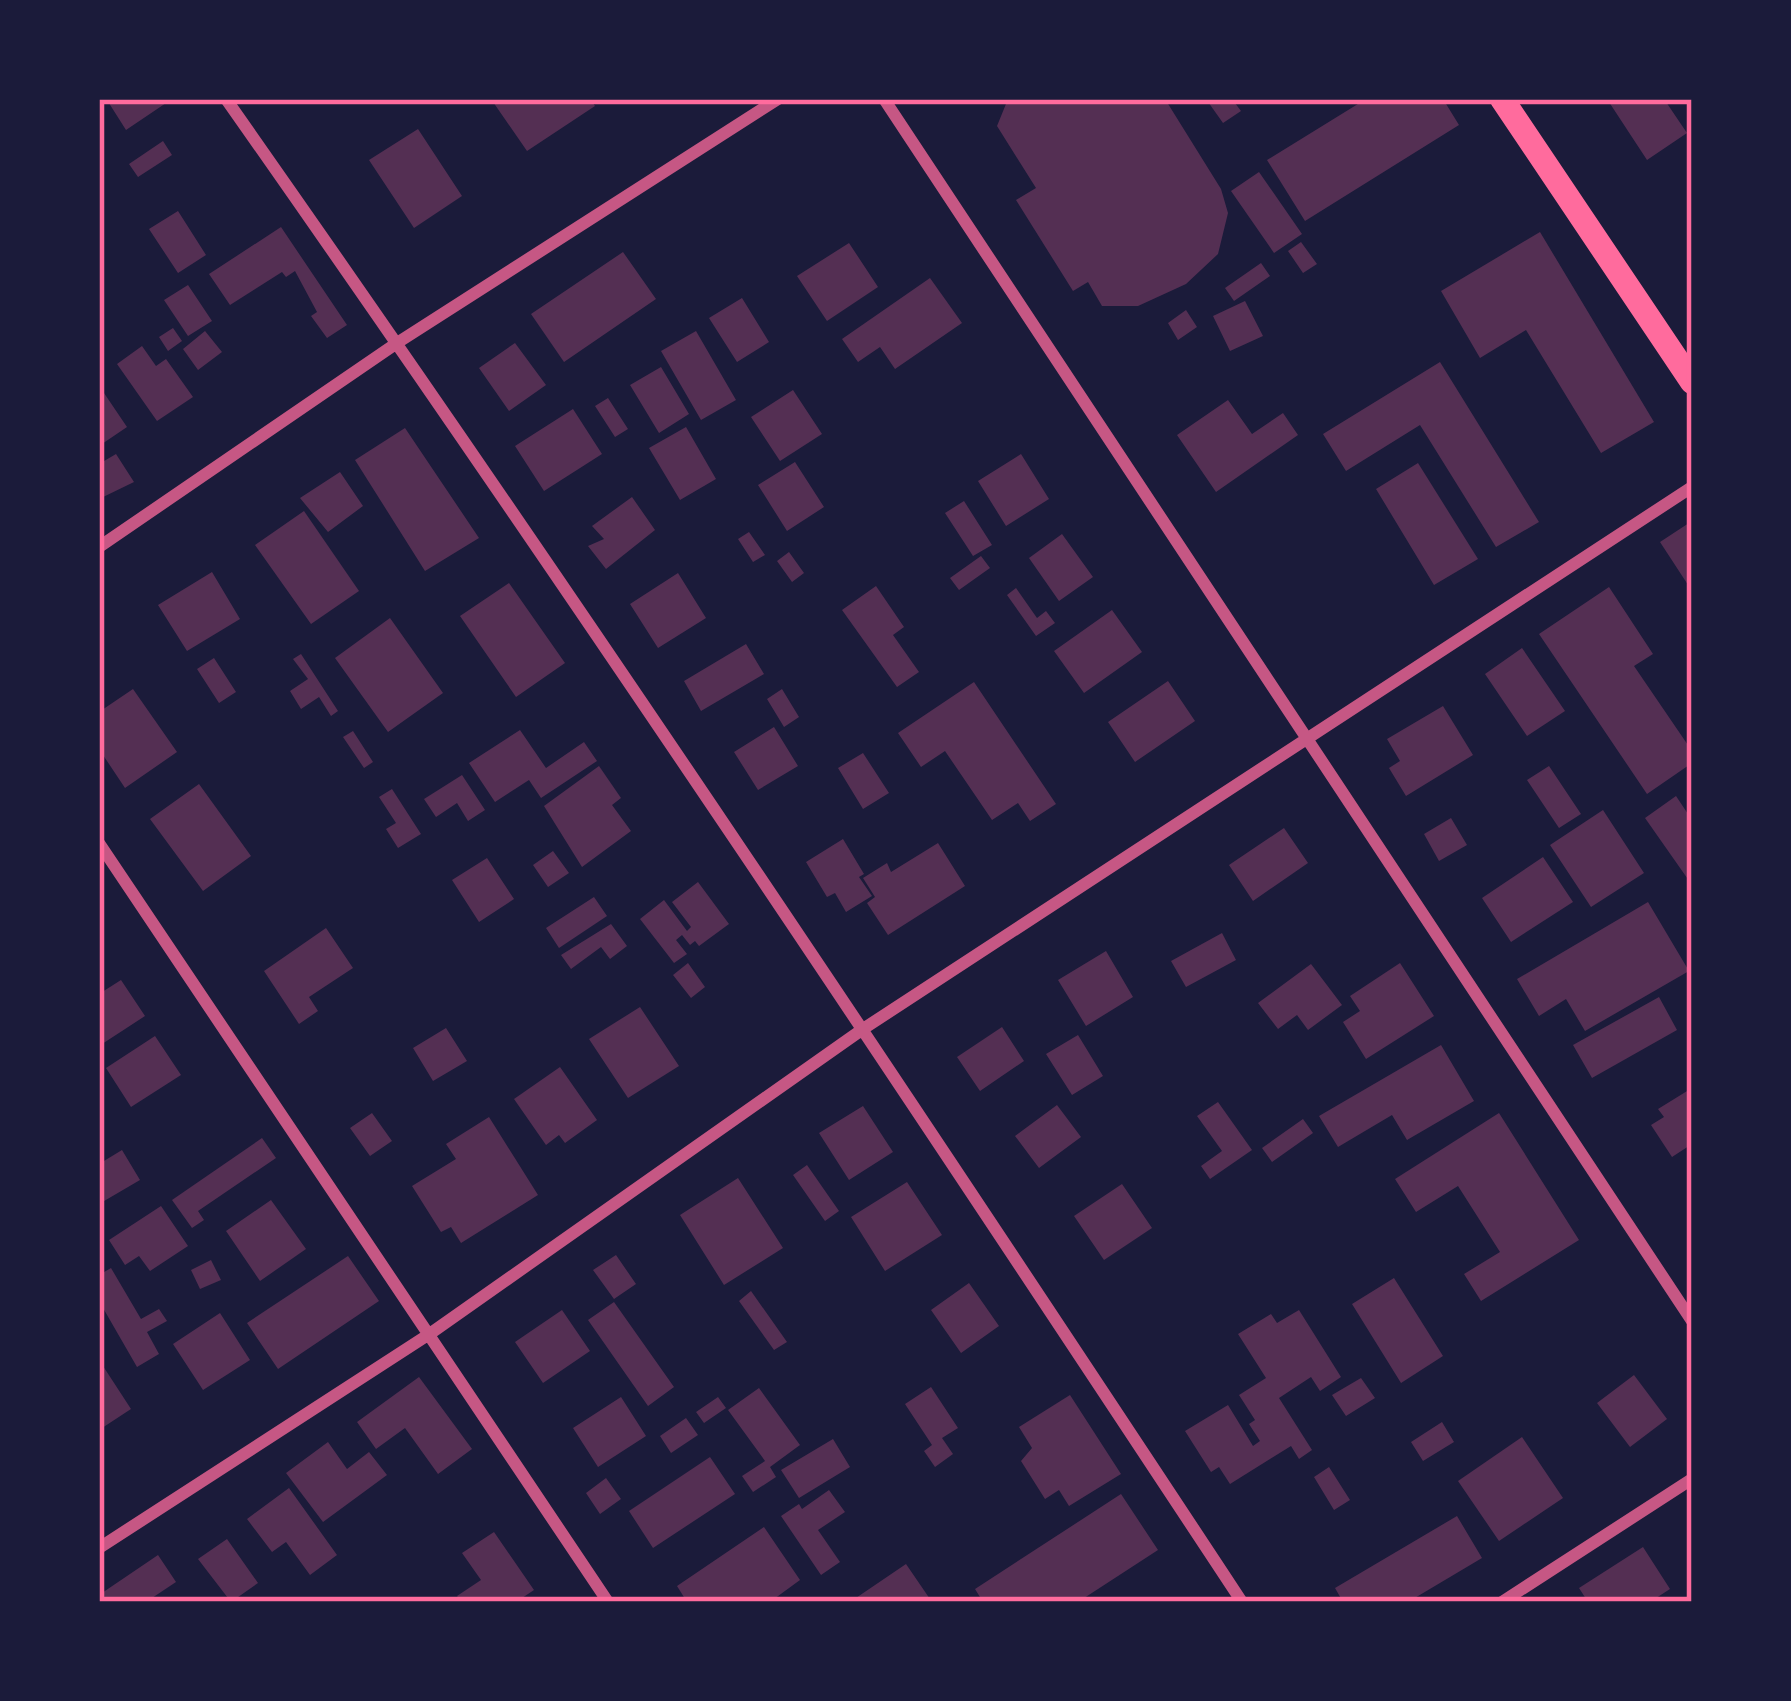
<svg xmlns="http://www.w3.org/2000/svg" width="1791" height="1701" font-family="'IBM Plex Sans',sans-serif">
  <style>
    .building { fill: #542f53 }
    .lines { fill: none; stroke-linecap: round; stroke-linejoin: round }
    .minor { stroke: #c65784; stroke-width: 12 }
    .trunk { stroke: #ff6b9d; stroke-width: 24 }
    .neatline { fill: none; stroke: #ff6b9d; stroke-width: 4.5 }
  </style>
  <rect width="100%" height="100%" fill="#1b1b3a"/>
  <path class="building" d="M99,99h73l-46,31 -19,-30 -8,6z
    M491,99h99l5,7 -68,45z
    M1008,99h157l56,90 7,24 -10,41 -32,30 -48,22h-36l-14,-24 -15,9 -57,-91 20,-12 -39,-62z
    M1206,99h26l9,12 -18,12z
    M1366,99h77l16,26 -154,96 -38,-61z
    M1607,99h57l23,34 -40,27z
    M418,129l44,67 -48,32 -45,-68z
    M163,141l9,14 -34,22 -9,-13z
    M1259,172l43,62 -28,19 -43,-62z
    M178,211l28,44 -28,18 -29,-44z
    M281,227l66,98 -20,13 -16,-22 6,-4 -22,-41 -9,6 -4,-5 -52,33 -21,-31z
    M1540,232l114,190 -53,31 -75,-123 -46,28 -39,-67z
    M1301,242l16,22 -14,9 -15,-22z
    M849,243l29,44 -51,34 -30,-45z
    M623,252l33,47 -92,63 -33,-48z
    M1261,263l9,13 -36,25 -9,-13z
    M930,278l32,45 -67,46 -15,-22 -22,15 -16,-23z
    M188,285l24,36 -24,15 -24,-36z
    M742,298l27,44 -32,20 -28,-44z
    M1245,301l18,35 -33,15 -17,-35z
    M1186,310l11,17 -19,13 -10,-17z
    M173,328l9,13 -14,10 -9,-14z
    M205,331l17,21 -24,18 -15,-21z
    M696,331l40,69 -35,20 -40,-69z
    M515,343l31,42 -37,26 -30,-43z
    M142,346l14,20 10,-7 27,38 -36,24 -40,-57z
    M1440,362l99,160 -43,25 -76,-122 -74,46 -23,-37z
    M661,367l28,47 -30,19 -29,-48z
    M793,390l29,44 -42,27 -29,-44z
    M104,393l23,34 -28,19v-49z
    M608,398l20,31 -13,8 -20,-31z
    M1228,400l24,34 31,-21 15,22 -82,57 -39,-57z
    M573,409l29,45 -58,37 -29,-45z
    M686,427l30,52 -36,21 -31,-52z
    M405,428l74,110 -54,33 -70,-111z
    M116,454l18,28 -35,17v-35z
    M1021,454l28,45 -43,27 -28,-45z
    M795,462l29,45 -37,24 -29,-46z
    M1418,463l60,96 -44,26 -58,-96z
    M340,472l23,34 -35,26 -28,-34z
    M632,497l23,33 -49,39 -18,-23 16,-7 -12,-13z
    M964,501l28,44 -19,11 -28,-43z
    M304,511l55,80 -48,33 -56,-79z
    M1692,521v70l-32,-49z
    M749,532l16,23 -12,7 -15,-23z
    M1062,534l31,43 -34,24 -30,-43z
    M789,552l15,21 -12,9 -15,-21z
    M981,556l9,12 -31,22 -9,-12z
    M212,572l28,47 -53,32 -29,-46z
    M678,573l28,45 -48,30 -28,-44z
    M509,583l56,80 -49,34 -56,-81z
    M876,586l28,41 -11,8 26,37 -22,15 -55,-77z
    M1609,587l44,67 -19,12 58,85v12l-45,31 -108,-160z
    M1016,588l21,30 9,-7 9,12 -19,13 -29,-41z
    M1112,610l30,42 -58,41 -30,-42z
    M390,618l53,75 -55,39 -53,-74z
    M746,644l18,30 -63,37 -17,-30z
    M1522,648l43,63 -38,25 -42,-62z
    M301,654l37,57 -7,5 -12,-19 -18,12 -11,-18 18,-12 -15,-20z
    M214,658l22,34 -17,11 -22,-34z
    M1168,681l27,40 -60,41 -27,-40z
    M974,682l82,122 -26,17 -12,-18 -26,17 -47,-69 -24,16 -23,-34z
    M133,689l44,63 -52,36 -26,-39v-37z
    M782,689l17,28 -15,10 -17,-28z
    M1443,706l30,49 -67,41 -17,-28 11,-7 -13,-22z
    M774,727l24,39 -40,24 -24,-38z
    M520,730l26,38 38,-26 13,19 -56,37 -12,-18 -34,22 -26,-39z
    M353,731l20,31 -9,6 -21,-31z
    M863,753l26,40 -26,16 -25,-41z
    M599,766l22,32 -9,7 19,26 -49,36 -38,-61z
    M1549,766l32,48 -22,14 -32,-48z
    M462,775l23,35 -17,11 -11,-18 -21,14 -12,-18z
    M199,784l52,72 -48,35 -53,-72z
    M392,789l29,45 -23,14 -12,-19 10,-6 -17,-26z
    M1676,796l16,24v65l-47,-67z
    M1603,810l41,63 -53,34 -41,-62z
    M1451,818l16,27 -28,16 -15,-27z
    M1284,828l24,35 -55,38 -24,-36z
    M843,839l21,35 -5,3 13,19 -26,16 -11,-19 -8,4 -21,-35z
    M938,843l27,43 -77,49 -21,-32 8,-6 -12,-19 24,-15 4,9z
    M553,851l16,22 -21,14 -15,-22z
    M1543,857l30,45 -62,40 -29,-44z
    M487,858l27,41 -35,23 -27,-42z
    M698,882l31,42 -30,22 -4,-5 -5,4 -8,-10 -6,5 11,14 -13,9 -34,-44 24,-19 23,31 4,-4 -19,-25z
    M594,897l13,19 -48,32 -13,-20z
    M1648,902l41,69 -104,60 -19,-32 -27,17 -22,-37z
    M611,924l16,22 -17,13 -9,-12 -30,22 -10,-14z
    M326,928l27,40 -44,29 9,14 -19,13 -35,-53z
    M1222,933l14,27 -50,27 -15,-26z
    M1106,951l27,46 -47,29 -28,-46z
    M688,963l17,24 -14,11 -18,-23z
    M1400,963l34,53 -68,43 -23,-37 17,-11 -10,-15z
    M1311,964l31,41 -34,25 -11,-15 -19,14 -20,-26z
    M121,980l24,36 -46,30v-52z
    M1659,997l18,33 -85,48 -19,-33z
    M640,1007l39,59 -51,32 -39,-59z
    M1002,1027l22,34 -44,30 -23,-34z
    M446,1028l21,33 -34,20 -20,-33z
    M1078,1035l25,41 -31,19 -26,-41z
    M155,1036l26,39 -50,32 -25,-39z
    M1441,1045l33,56 -67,39 -15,-25 -54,32 -19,-31z
    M560,1067l37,53 -32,23 -6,-8 -13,10 -32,-46z
    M1692,1088v56l-20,13 -21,-32 13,-8 -6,-8z
    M1218,1102l34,48 -42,29 -9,-13 21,-15 -25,-35z
    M1057,1105l24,32 -42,31 -24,-32z
    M863,1106l30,46 -44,28 -30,-47z
    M372,1113l20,28 -22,15 -20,-28z
    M1499,1113l80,127 -98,61 -17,-27 36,-22 -42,-66 -42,26 -21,-33z
    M489,1117l49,78 -77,48 -10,-16 -10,5 -29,-46 44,-27 -10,-15z
    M1303,1119l10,14 -41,29 -10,-14z
    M262,1138l14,20 -78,53 6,9 -12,8 -20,-28z
    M122,1150l18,30 -41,24v-40z
    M807,1165l32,46 -14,10 -32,-46z
    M738,1178l45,70 -59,37 -44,-70z
    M907,1182l35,53 -57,36 -34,-54z
    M1122,1184l30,44 -48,32 -30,-44z
    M271,1200l35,49 -46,32 -34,-50z
    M161,1206l27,40 -38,25 -11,-15 -14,9 -16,-25z
    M616,1255l20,29 -22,15 -21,-29z
    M348,1256l31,45 -101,68 -31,-46z
    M211,1260l10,20 -21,9 -9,-19z
    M111,1268l30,51 18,-10 8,12 -20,11 12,22 -22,13 -38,-66v-26z
    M1394,1278l49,78 -42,27 -49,-79z
    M969,1283l30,43 -38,27 -30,-43z
    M751,1291l36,51 -13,8 -35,-49z
    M614,1302l60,85 -26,19 -60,-86z
    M562,1310l28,41 -47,32 -28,-41z
    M1299,1310l42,67 -21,14 -9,-14 -32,21 33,52 -13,9 -8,-13 -61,38 -11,-17 -8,5 -26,-41 43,-26 25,41 7,-5 -11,-17 6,-4 -16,-25 27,-17 -28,-44 33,-20 6,9z
    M220,1313l30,47 -47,30 -30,-46z
    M103,1366l28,43 -32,21v-62z
    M1634,1375l33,44 -37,28 -33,-44z
    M419,1377l53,72 -34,25 -33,-46 -29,21 -19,-27z
    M1361,1378l14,20 -29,18 -14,-21z
    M931,1387l27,41 -16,10 11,16 -18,13 -11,-16 8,-6 -27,-41z
    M759,1388l41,57 -30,22 6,10 -23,15 -11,-16 23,-15 -37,-51z
    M1070,1395l51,79 -52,32 -10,-16 -14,9 -24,-38 11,-13 -13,-21z
    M621,1397l25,39 -48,31 -25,-39z
    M718,1397l8,11 -22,15 -8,-11z
    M686,1418l12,17 -27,18 -11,-17z
    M1442,1422l12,20 -31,19 -12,-19z
    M1522,1437l41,61 -64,43 -41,-60z
    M833,1439l17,28 -51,31 -18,-28z
    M328,1442l19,27 22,-17 18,23 -64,47 -37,-49z
    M710,1457l25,37 -82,54 -24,-37z
    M1329,1467l21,33 -16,10 -20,-33z
    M606,1478l15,21 -21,15 -14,-21z
    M289,1488l48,67 -27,20 -24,-33 -14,10 -25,-33z
    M829,1490l16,22 -27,18 22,32 -19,13 -40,-59 18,-12 3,5z
    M1121,1494l37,56 -80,52h-95l-8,-13z
    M1457,1516l25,42 -74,44h-65l-8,-14z
    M764,1527l36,53 -26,19 2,3h-89l-10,-16z
    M494,1532l40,58 -18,12h-54l-5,-6 24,-16 -19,-27z
    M227,1539l31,44 -27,19 -33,-43z
    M1643,1547l27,42 -20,13h-62l-9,-14z
    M158,1555l18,27 -30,20h-47v-7z
    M906,1564l26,38h-82z"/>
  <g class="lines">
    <path class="minor" d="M226,99c348,495 683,998 1016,1503
      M884,99l808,1222
      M99,547l298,-204 381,-244
      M99,843l509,759
      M99,1548l332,-215 432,-304 829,-542
      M1502,1602l190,-123"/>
    <path class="trunk" d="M1502,99l190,283"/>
  </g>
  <rect width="1791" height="1701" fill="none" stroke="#1b1b3a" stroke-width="204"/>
  <rect x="102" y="102" width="1587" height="1497" class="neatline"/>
</svg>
